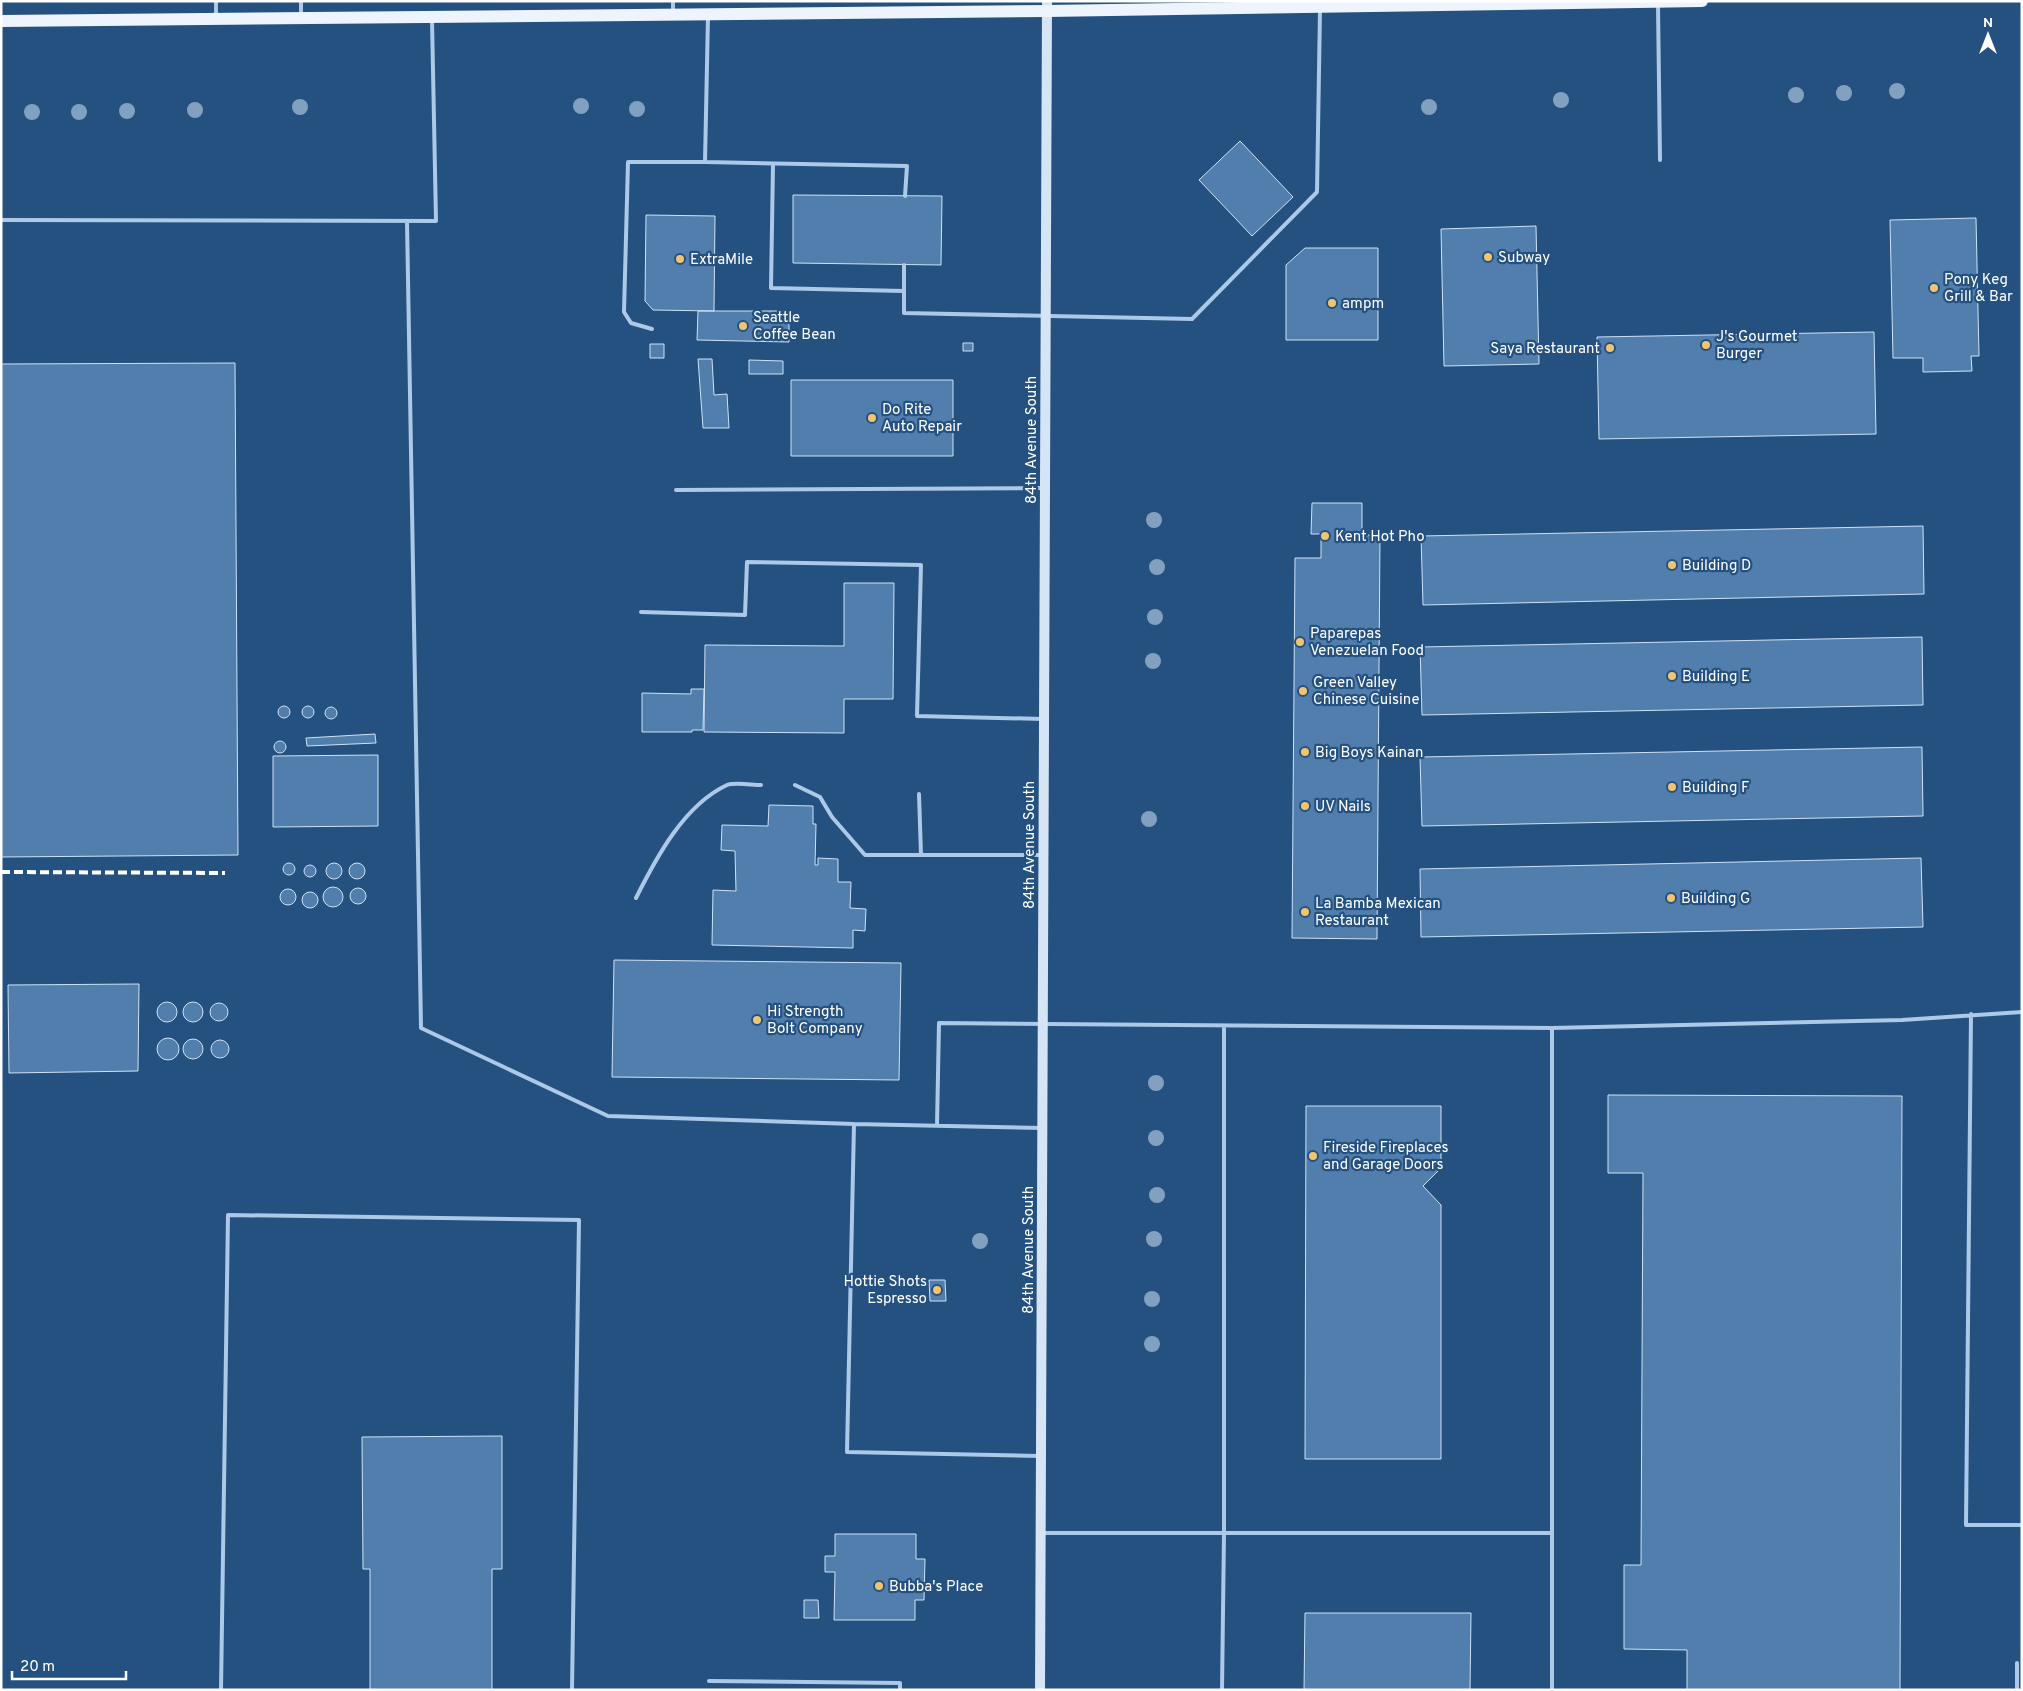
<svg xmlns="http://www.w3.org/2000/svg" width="2023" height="1691" font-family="Overpass,sans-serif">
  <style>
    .building { fill: #517eac; stroke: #cfe2f5 }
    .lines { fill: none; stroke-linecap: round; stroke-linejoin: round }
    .lane { stroke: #acc9e7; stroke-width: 4 }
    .secondary { stroke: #d6e5f6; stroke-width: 10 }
    .primary { stroke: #edf4fd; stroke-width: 12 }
    .rail { stroke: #fff; stroke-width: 4; stroke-dasharray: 9 4; stroke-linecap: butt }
    .tree { fill: #82a1c1 }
    .poi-dot { fill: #f1c570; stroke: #255181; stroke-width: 2 }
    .labels { text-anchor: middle; stroke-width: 4.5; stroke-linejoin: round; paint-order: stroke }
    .poi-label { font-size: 15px; fill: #fff; stroke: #255181; text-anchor: start }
    .street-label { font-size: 15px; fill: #fff; stroke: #255181 }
  </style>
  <rect width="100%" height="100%" fill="#255181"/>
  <path class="building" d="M1240,141l53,56 -41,39 -53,-56z
    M793,195l149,1 -1,69 -148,-2z
    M646,215l69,1 -1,95 -61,-1 -8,-9z
    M1976,218l3,138h-8l1,15 -49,1v-14h-30l-3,-138z
    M1536,226l3,138 -95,2 -3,-137z
    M1305,248h73v92h-92v-75z
    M698,311h91v31l-92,-2z
    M1874,332l2,102 -277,5 -2,-102z
    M963,343h10v8h-10z
    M650,344h14v14h-14z
    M698,359h14l2,36 13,-1 2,34h-26z
    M749,360l34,1v13h-34z
    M235,363l3,492 -237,2v-493z
    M791,380h162v76h-162z
    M1312,503h50v32h18l-3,404 -85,-1 3,-380h26v-24h-10z
    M1923,526l1,68 -501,11 -2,-69z
    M844,583h50l-1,116h-49v34l-140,-1 1,-87 139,1z
    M1922,637l1,68 -501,10 -2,-68z
    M691,689h13l-1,41h-11v2h-50v-39l49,1z
    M278 712a6 6 0 1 1 12 0a6 6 0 1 1-12 0Z
    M302 712a6 6 0 1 1 12 0a6 6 0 1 1-12 0Z
    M325 713a6 6 0 1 1 12 0a6 6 0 1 1-12 0Z
    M375,734l1,9 -69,3 -1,-8z
    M274 747a6 6 0 1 1 12 0a6 6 0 1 1-12 0Z
    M1922,747l1,69 -501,10 -2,-69z
    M378,755v71l-105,1v-71z
    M769,805l44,1v18h3l-1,41h3v-7l20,1v23h13l-1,26 16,1 -1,22 -12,-1v18l-141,-3 1,-55 23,1 -1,-40 -14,-1 1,-25 46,1z
    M1921,858l2,69 -502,10 -1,-68z
    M349 871a8 8 0 1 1 16 0a8 8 0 1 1-16 0Z
    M326 871a8 8 0 1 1 16 0a8 8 0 1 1-16 0Z
    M283 869a6 6 0 1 1 12 0a6 6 0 1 1-12 0Z
    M304 871a6 6 0 1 1 12 0a6 6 0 1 1-12 0Z
    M323 897a10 10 0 1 1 20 0a10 10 0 1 1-20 0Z
    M350 896a8 8 0 1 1 16 0a8 8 0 1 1-16 0Z
    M280 897a8 8 0 1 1 16 0a8 8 0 1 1-16 0Z
    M302 900a8 8 0 1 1 16 0a8 8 0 1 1-16 0Z
    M614,960l287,3 -2,117 -287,-3z
    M139,984l-1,87 -129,2 -1,-88z
    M183 1012a10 10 0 1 1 20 0a10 10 0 1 1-20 0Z
    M157 1012a10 10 0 1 1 20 0a10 10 0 1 1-20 0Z
    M210 1012a9 9 0 1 1 18 0a9 9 0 1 1-18 0Z
    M157 1049a11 11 0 1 1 22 0a11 11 0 1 1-22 0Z
    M183 1049a10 10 0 1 1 20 0a10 10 0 1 1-20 0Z
    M211 1049a9 9 0 1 1 18 0a9 9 0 1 1-18 0Z
    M1608,1095l294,1 -2,594h-213v-40l-63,-1v-84h17l2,-392h-35z
    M1306,1106h135v62l-18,18 18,19v254h-136z
    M929,1280h16l1,21h-16z
    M502,1436v133h-10v121h-122v-121h-7l-1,-132z
    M835,1534h81v25h9l-1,41h-9v20h-81l1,-48h-10v-16h10z
    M804,1600h14l1,18h-15z
    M1305,1613h166l-1,77h-166z"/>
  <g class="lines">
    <path class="lane" d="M216,1v15
      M301,1v14
      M673,1v10
      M1658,5l2,155
      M708,16l-3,146 202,4 -2,30
      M773,164l-2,124 133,3
      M1,220l435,1 -4,-201
      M407,221l14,807 187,88 246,8 -7,328 192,4
      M904,265v48l288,6 125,-127 3,-182
      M652,329l-21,-6 -7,-11 4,-150h77
      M676,490l368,-2
      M641,612l104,3 2,-53 174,3 -4,151 126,3
      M795,785l25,12 12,20 33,38h177
      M919,794l2,61
      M636,898c20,-40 48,-93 91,-113 8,-3 25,0 34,0
      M1971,1014l-5,511h56
      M1552,1028l350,-8 120,-8
      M854,1124l188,4
      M937,1126l2,-103 613,5v662
      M1043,1533h509
      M709,1681l191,2v7
      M221,1690l7,-475 351,5 -7,470
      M1222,1690l2,-157v-506
      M2017,1690v-27"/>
    <path class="secondary" d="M1040,1690l7,-1689"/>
    <path class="primary" d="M1,21l1046,-10 655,-10"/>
    <path class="rail" d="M1,872l224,1"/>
  </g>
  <g class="tree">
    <circle cx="1897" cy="91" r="8"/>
    <circle cx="1844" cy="93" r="8"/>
    <circle cx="1796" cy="95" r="8"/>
    <circle cx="1561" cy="100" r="8"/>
    <circle cx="581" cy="106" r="8"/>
    <circle cx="300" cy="107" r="8"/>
    <circle cx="1429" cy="107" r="8"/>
    <circle cx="637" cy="109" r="8"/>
    <circle cx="195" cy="110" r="8"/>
    <circle cx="127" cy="111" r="8"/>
    <circle cx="32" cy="112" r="8"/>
    <circle cx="79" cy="112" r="8"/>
    <circle cx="1154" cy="520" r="8"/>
    <circle cx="1157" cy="567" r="8"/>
    <circle cx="1155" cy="617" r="8"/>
    <circle cx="1153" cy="661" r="8"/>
    <circle cx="1149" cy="819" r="8"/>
    <circle cx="1156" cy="1083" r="8"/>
    <circle cx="1156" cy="1138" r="8"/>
    <circle cx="1157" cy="1195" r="8"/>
    <circle cx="1154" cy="1239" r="8"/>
    <circle cx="980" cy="1241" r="8"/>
    <circle cx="1152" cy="1299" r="8"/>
    <circle cx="1152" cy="1344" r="8"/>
  </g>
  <g class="poi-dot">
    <circle cx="1488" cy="257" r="5"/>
    <circle cx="680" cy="259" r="5"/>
    <circle cx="1934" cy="288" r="5"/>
    <circle cx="1332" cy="303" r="5"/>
    <circle cx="743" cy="326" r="5"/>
    <circle cx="1706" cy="345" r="5"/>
    <circle cx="1610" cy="348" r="5"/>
    <circle cx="872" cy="418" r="5"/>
    <circle cx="1325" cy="536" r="5"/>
    <circle cx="1672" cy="565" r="5"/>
    <circle cx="1300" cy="642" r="5"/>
    <circle cx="1672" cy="676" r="5"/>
    <circle cx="1303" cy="691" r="5"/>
    <circle cx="1305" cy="752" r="5"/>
    <circle cx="1672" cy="787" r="5"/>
    <circle cx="1305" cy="806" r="5"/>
    <circle cx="1671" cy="898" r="5"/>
    <circle cx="1305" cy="912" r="5"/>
    <circle cx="757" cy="1020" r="5"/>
    <circle cx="1313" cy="1156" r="5"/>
    <circle cx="937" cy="1290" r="5"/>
    <circle cx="879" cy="1586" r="5"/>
  </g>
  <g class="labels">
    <g class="poi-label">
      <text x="1498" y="262">Subway</text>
      <text x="690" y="264">ExtraMile</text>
      <text x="1944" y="284">Pony Keg<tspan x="1944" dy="17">Grill &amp; Bar</tspan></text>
      <text x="1342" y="308">ampm</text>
      <text x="753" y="322">Seattle<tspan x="753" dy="17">Coffee Bean</tspan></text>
      <text x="1716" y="341">J's Gourmet<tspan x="1716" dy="17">Burger</tspan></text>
      <text x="1600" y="353" text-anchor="end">Saya Restaurant</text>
      <text x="882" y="414">Do Rite<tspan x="882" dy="17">Auto Repair</tspan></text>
      <text x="1335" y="541">Kent Hot Pho</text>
      <text x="1682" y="570">Building D</text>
      <text x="1310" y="638">Paparepas<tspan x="1310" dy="17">Venezuelan Food</tspan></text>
      <text x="1682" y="681">Building E</text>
      <text x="1313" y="687">Green Valley<tspan x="1313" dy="17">Chinese Cuisine</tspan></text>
      <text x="1315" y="757">Big Boys Kainan</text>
      <text x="1682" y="792">Building F</text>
      <text x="1315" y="811">UV Nails</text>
      <text x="1681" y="903">Building G</text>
      <text x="1315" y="908">La Bamba Mexican<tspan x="1315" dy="17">Restaurant</tspan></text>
      <text x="767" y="1016">Hi Strength<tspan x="767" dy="17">Bolt Company</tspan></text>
      <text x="1323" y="1152">Fireside Fireplaces<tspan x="1323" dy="17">and Garage Doors</tspan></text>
      <text x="927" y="1286" text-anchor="end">Hottie Shots<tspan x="927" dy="17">Espresso</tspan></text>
      <text x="889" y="1591">Bubba's Place</text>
    </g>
    <g class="street-label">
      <text transform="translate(1031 440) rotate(-90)" y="5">84th Avenue South</text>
      <text transform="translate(1029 845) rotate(-90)" y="5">84th Avenue South</text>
      <text transform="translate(1028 1250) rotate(-90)" y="5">84th Avenue South</text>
    </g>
  </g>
  <rect width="2023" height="1691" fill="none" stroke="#ffffff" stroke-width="5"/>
  <g transform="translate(1988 35)" stroke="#255181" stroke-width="4" paint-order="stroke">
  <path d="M0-4L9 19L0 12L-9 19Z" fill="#ffffff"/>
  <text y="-8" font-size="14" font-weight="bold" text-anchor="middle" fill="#ffffff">N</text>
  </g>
  <path d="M12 1671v8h114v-8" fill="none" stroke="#ffffff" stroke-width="2.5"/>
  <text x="20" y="1671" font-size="15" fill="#ffffff" stroke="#255181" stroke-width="4" paint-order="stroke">20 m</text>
</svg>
